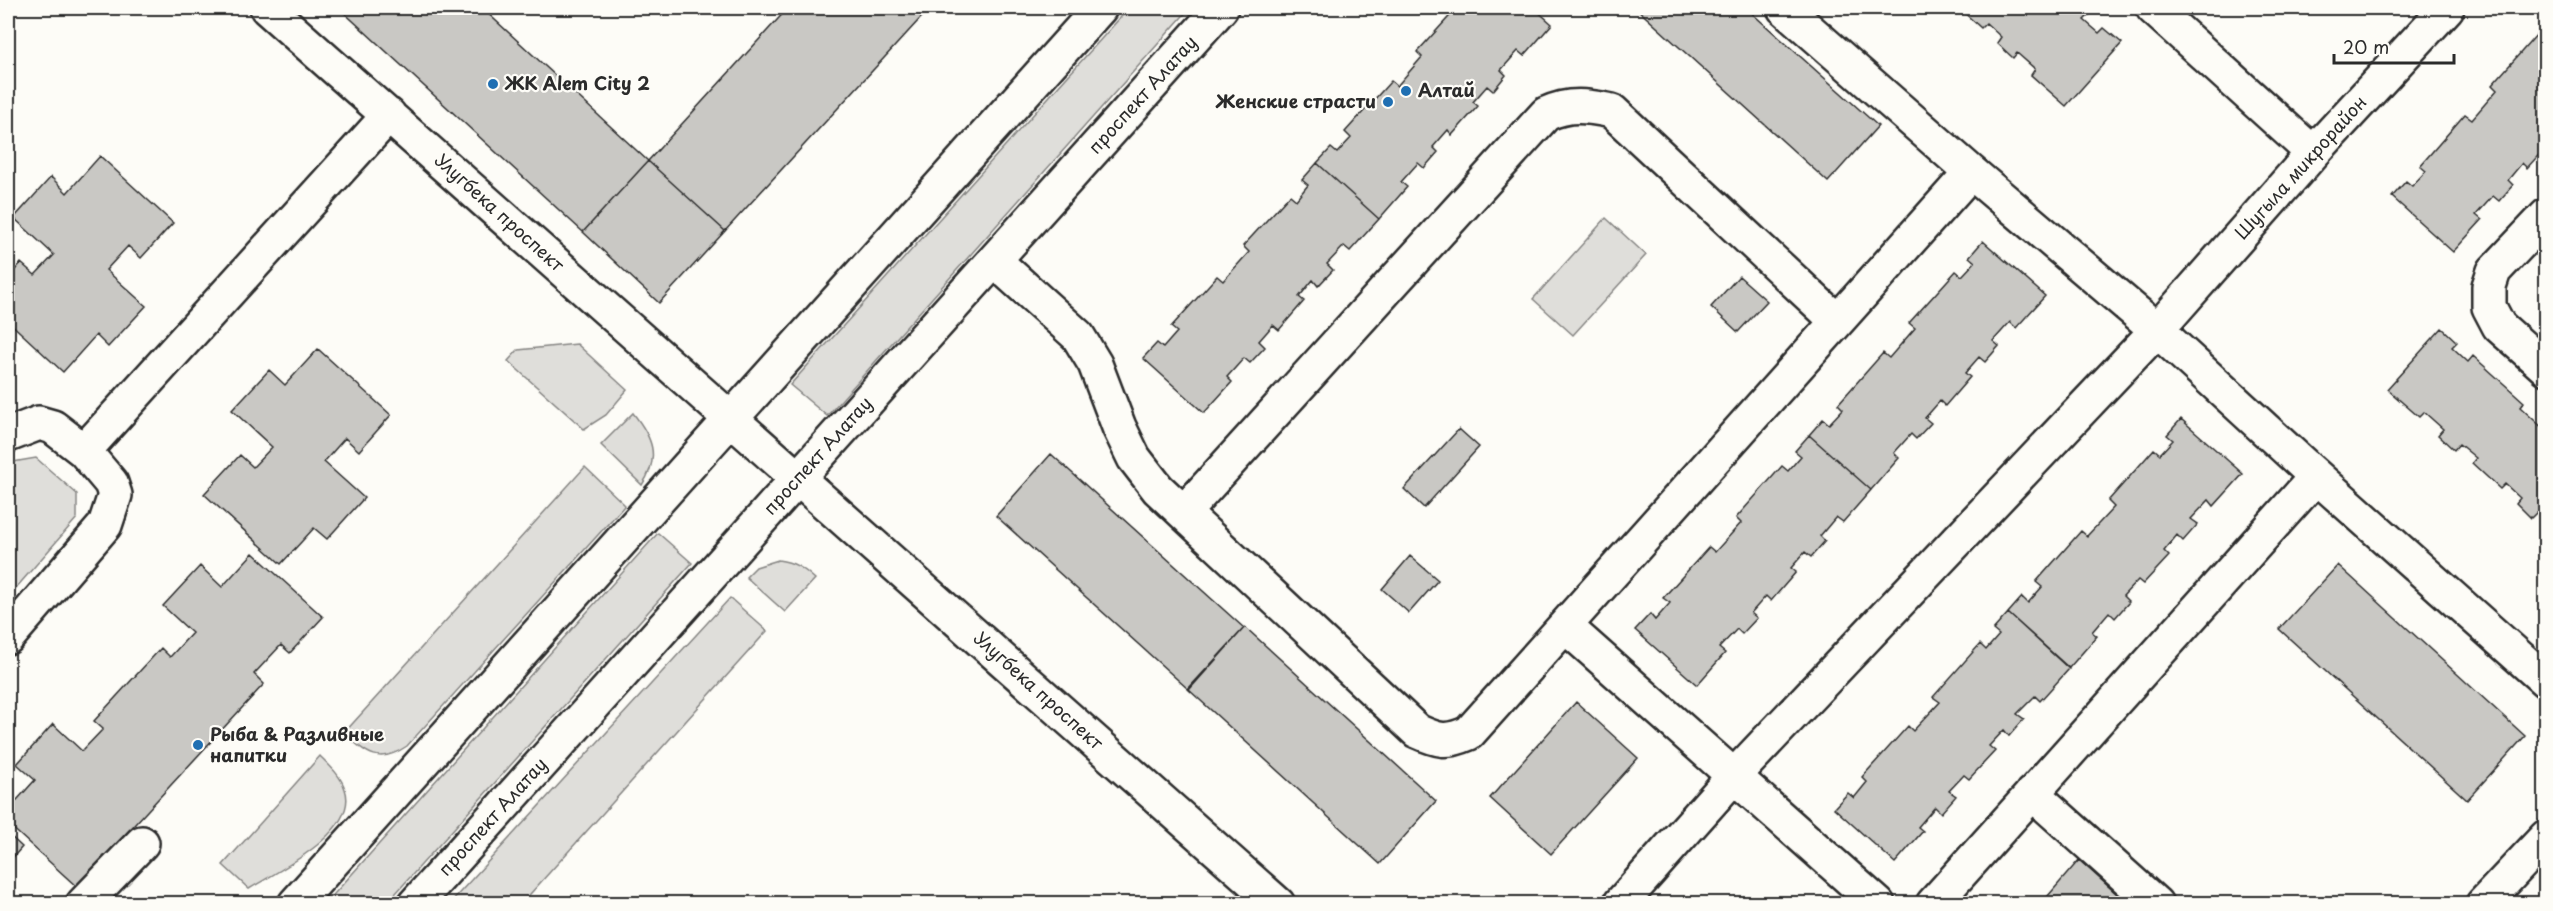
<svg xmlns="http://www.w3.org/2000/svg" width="2553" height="911" font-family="'Playpen Sans',sans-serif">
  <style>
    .green { fill: #dfdeda; stroke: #858482; stroke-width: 1.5 }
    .building { fill: #c9c8c4; stroke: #2b2b2b; stroke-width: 1.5 }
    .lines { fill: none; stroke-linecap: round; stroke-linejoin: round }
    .minor-casing { stroke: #2b2b2b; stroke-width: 38 }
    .major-casing { stroke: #2b2b2b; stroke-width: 38 }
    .minor { stroke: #fdfcf7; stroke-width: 33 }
    .major { stroke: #fdfcf7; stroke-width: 33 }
    .poi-dot { fill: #1f6fb2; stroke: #fdfcf7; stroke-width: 2 }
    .labels { text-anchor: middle; stroke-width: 4.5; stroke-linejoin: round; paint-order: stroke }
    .poi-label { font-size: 18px; font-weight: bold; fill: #2b2b2b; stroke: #fdfcf7; text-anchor: start }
    .street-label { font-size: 18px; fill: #2b2b2b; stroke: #fdfcf7 }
  </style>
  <rect width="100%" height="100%" fill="#fdfcf7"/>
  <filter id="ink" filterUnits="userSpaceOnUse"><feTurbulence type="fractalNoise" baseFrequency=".0167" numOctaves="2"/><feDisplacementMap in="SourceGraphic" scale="12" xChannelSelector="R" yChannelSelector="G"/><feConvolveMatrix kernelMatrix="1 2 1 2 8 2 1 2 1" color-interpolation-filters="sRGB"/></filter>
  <g filter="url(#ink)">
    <path class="green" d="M1129,8h61l-363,408 -37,-31z
      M1606,218l40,37 -73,80 -40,-36z
      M577,344l50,46 -21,25 -22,14 -76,-68 10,-11z
      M633,413c19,24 28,44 9,72l-41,-40z
      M36,458l41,36v24l-69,79v-130l5,-5z
      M585,467l40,38 -218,241c-29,20 -41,7 -63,-13z
      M658,533l34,30 -305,340h-61z
      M778,560c16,2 25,8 37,19l-30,33 -39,-35 10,-10z
      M730,598l37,33 -245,272h-72z
      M320,756c10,10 21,20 25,33 15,42 -67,82 -96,100l-26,-24z"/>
    <path class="building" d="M339,8h143l166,153 -65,71z
      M788,8h142l-205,223 -77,-70z
      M1457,8h77l18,16 -28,32 -6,-5 -17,19 5,5 -13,16 -6,-5 -14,16 5,4 -26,29 -4,-5 -15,17 5,5 -14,16 -6,-5 -17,19 6,5 -28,32 -62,-56 14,-15 6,5 14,-15 -6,-6 46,-51 6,5 25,-29 -5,-5z
      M1636,8h110l132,118 -50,56z
      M1959,8h122l8,7 -5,5 15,13 5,-5 18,15 -56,63 -35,-31 4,-6 -18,-16 -4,5 -16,-15 4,-6 -15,-14 -5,5z
      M2538,33l6,5 2,-1v110l-19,21 -5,-5 -14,17 5,5 -14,16 -6,-5 -17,19 6,5 -29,32 -61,-55 14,-16 6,5 14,-15 -6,-5 45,-52 7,5 25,-29 -5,-5z
      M100,156l73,67 -32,35 -13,-12 -22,24 40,36 -38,41 -12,-12 -33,37 -55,-51v-43l13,-15 14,12 19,-20 -40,-37 37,-41 16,16z
      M648,161l77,70 -66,72 -76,-71z
      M1317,163l62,56 -29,32 -6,-5 -17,18 6,6 -15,16 -5,-6 -14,17 5,4 -25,29 -6,-5 -14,16 6,6 -15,16 -6,-5 -17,19 5,5 -28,31 -61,-55 14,-15 6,5 14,-16 -6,-5 46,-51 6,5 26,-29 -6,-6 47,-51 6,5 12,-15 -6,-5z
      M1983,241l62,55 -29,32 -6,-6 -17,19 6,5 -14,16 -6,-5 -14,16 5,4 -25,29 -5,-5 -15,17 6,5 -15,16 -5,-5 -17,19 5,5 -28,32 -62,-55 14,-16 6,5 14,-15 -5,-5 45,-51 6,5 26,-30 -6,-5 47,-52 6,5 13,-14 -6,-5z
      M1739,276l28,25 -29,31 -27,-25z
      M2442,328l15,14 -5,5 16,15 5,-6 51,46 -4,5 26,24v89l-9,-8 -6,6 -15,-15 4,-5 -15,-14 -5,5 -28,-26 4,-5 -17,-14 -5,6 -16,-15 5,-6 -19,-17 -5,5 -32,-28z
      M318,349l73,66 -32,36 -14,-13 -21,24 40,36 -37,41 -13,-11 -33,36 -77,-70 36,-39 13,12 19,-20 -40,-37 37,-40 16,15z
      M2181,419l62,55 -29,32 -5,-6 -18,19 7,5 -15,17 -6,-6 -13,16 5,5 -26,28 -5,-4 -15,16 6,6 -14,16 -6,-6 -17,20 5,4 -28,32 -61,-55 14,-16 6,6 14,-16 -6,-5 45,-51 6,5 27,-29 -6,-6 46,-52 6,5 13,-14 -6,-5z
      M1459,429l20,18 -55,61 -20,-19z
      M1809,435l62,55 -28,32 -7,-5 -16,19 5,5 -14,16 -6,-5 -14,16 5,4 -25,29 -5,-5 -15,17 6,5 -15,16 -5,-5 -18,19 6,5 -28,32 -62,-55 15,-16 5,6 15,-17 -7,-5 46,-51 6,5 26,-29 -5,-5 46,-52 6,5 13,-15 -6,-5z
      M1051,454l193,174 -56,61 -192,-173z
      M253,553l70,64 -33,36 -9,-8 -27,29 10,10 -187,203 -69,-63v-14l27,-30 -18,-16 36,-40 29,27 21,-22 -9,-8 67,-73 9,9 22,-24 -29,-27 37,-40 22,21z
      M1410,556l28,24 -29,33 -27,-24z
      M2338,565l187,171 -58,64 -188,-171z
      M2008,613l61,56 -29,32 -5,-5 -18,18 7,5 -15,17 -5,-6 -15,16 6,5 -26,28 -5,-4 -15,16 7,5 -15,17 -6,-6 -17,20 5,4 -28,32 -61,-55 14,-15 6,5 13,-16 -5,-5 46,-51 5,5 27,-29 -7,-5 47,-53 6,6 13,-15 -6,-5z
      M1245,627l191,174 -56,63 -191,-174z
      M1576,702l62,56 -87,96 -61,-56z
      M8,834l14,13 -14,16z
      M2079,860l49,44h-87z"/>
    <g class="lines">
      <defs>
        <path id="minor" d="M267,8l1011,896
          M1784,8l187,164 186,158 149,137 240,214
          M2153,8l160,145
          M2546,216l-52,55 -5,15v21l10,19 47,42
          M995,261l83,75 17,28 24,63 15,31 24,31 259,242c22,10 29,12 52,2l502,-561
          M8,435l31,-12 14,4 31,24 27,32 4,12 -10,30 -97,112
          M84,451l305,-336
          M1184,512l362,-398c23,-11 42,-8 66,-3l225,210
          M1565,626l313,278
          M2032,793l124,111
          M83,904l59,-61
          M1620,904l113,-127 424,-447 156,-177 134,-145
          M1933,904l383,-427
          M2483,904l63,-67"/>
        <path id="major" d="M295,904l805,-896
          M415,904l806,-896"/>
      </defs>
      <use href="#minor" class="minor-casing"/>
      <use href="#major" class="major-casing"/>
      <use href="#minor" class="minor"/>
      <use href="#major" class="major"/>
    </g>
  </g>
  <g class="poi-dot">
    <circle cx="493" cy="84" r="6"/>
    <circle cx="1406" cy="91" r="6"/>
    <circle cx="1388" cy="102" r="6"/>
    <circle cx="198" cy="745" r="6"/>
  </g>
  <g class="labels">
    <g class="poi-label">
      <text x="505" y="90">ЖК Alem City 2</text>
      <text x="1418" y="97">Алтай</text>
      <text x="1376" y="108" text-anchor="end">Женские страсти</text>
      <text x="210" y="741">Рыба &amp; Разливные<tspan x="210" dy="21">напитки</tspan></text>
    </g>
    <g class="street-label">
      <text transform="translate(1143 95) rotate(-48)" y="6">проспект Алатау</text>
      <text transform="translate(2301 168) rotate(-48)" y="6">Шугыла микрорайон</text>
      <text transform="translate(499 213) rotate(42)" y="6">Улугбека проспект</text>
      <text transform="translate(818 456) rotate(-48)" y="6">проспект Алатау</text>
      <text transform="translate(1038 691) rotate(42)" y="6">Улугбека проспект</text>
      <text transform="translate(493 817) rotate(-48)" y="6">проспект Алатау</text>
    </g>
  </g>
  <rect width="2553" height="911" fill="none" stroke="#fdfcf7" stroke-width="30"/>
  <rect x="15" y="15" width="2523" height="881" fill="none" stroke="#2b2b2b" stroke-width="2" filter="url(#ink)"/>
  <path d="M2334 54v9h120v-9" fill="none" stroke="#2b2b2b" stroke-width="3"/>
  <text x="2343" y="54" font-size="18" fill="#2b2b2b" stroke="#fdfcf7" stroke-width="4.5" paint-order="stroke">20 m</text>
</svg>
